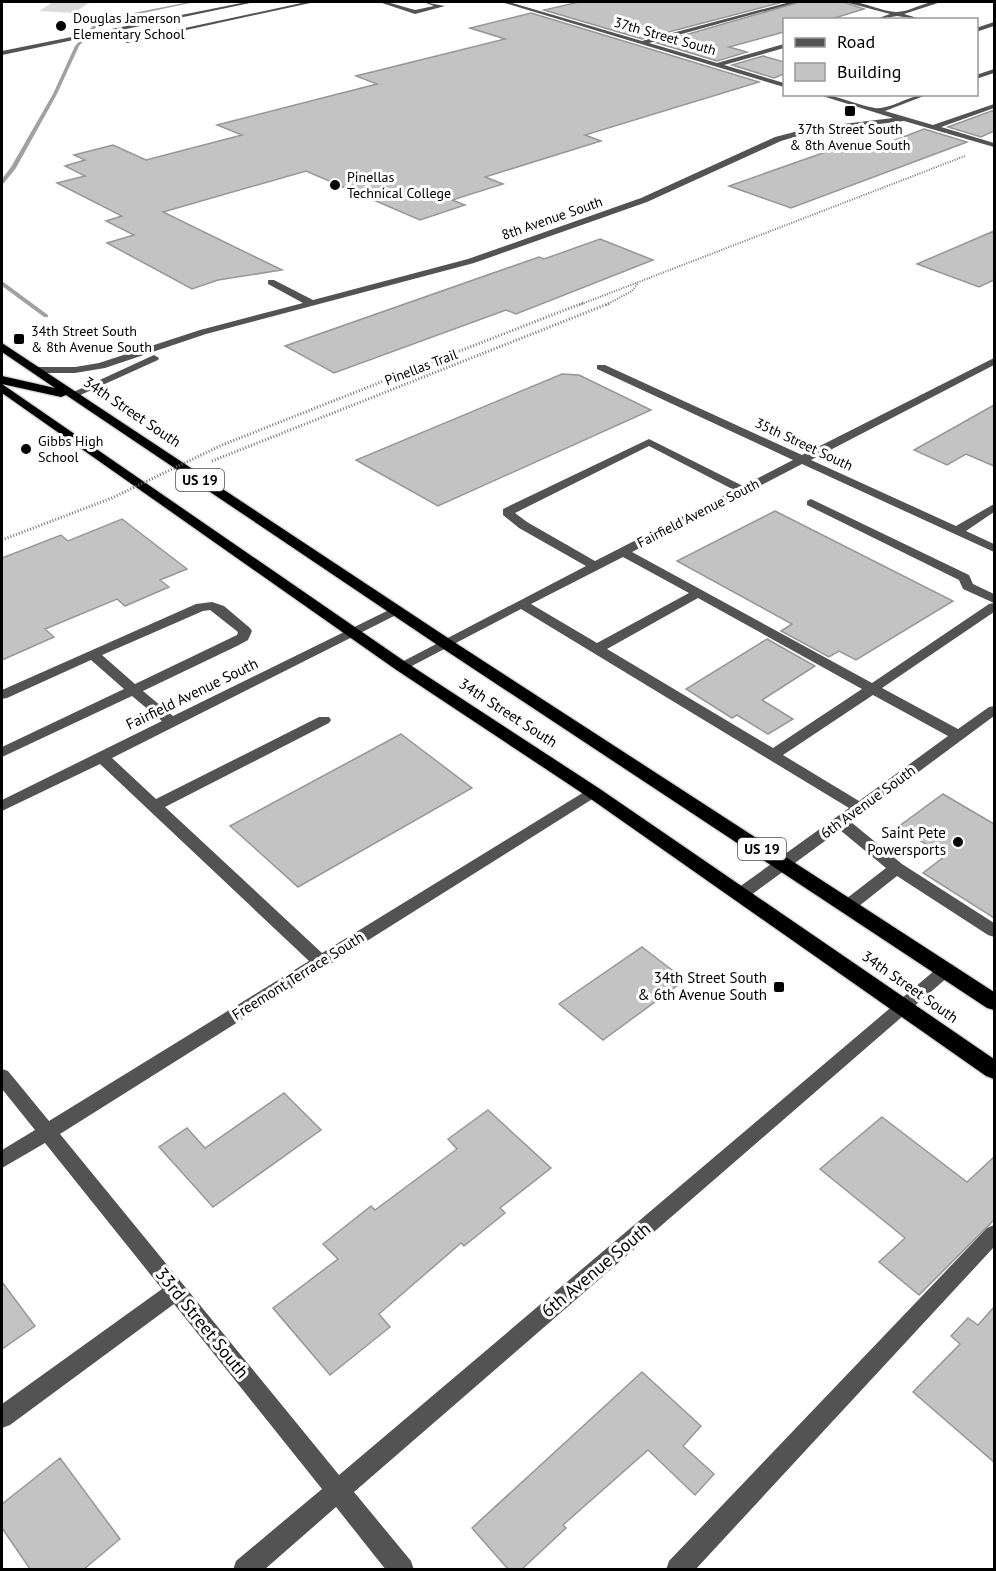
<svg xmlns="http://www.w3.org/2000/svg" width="996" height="1571" font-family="'PT Sans',sans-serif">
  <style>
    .green { fill: #dadada }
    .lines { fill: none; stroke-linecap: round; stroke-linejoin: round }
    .stream { fill: #a1a1a1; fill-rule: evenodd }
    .building { fill: #c3c3c3; stroke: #979797; stroke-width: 1.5 }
    .highway-casing { stroke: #dbdbdb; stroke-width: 3 }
    .path-far1 { stroke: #757575; stroke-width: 2; stroke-dasharray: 1 1.5; stroke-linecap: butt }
    .path { stroke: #757575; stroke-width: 3; stroke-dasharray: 1 2; stroke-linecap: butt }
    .minor { fill: #535353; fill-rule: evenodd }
    .highway { fill: #000; fill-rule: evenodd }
    .path-bridge { stroke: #757575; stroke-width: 3; stroke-dasharray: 1 2; stroke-linecap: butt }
    .poi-dot { fill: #000; stroke: #fff; stroke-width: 2 }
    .labels { text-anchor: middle; stroke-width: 6; stroke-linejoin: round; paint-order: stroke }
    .far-poi-label { font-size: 14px; fill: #000; stroke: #fff; text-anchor: start }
    .far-street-label { font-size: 14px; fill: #000; stroke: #fff }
    .shield { fill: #fff; stroke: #4c4c4c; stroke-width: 1.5 }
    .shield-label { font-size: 14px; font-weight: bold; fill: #000 }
    .street-label { font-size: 15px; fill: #000; stroke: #fff }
    .poi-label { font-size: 15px; fill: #000; stroke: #fff; text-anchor: end }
    .near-street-label { font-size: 18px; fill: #000; stroke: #fff }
  </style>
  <rect width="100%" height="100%" fill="#fff"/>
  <path class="green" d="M53,2h37l-16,11 -35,-2z"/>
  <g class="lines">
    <path class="stream" d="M189,2h6l-94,20 -22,24 -22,48 -41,74 -12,15 -2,1v-5l9,-12 42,-73 22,-48 23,-26z
      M2,281l46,34v2h-4l-42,-31z"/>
  </g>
  <path class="building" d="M579,2h204l-141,37 -98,-29z
    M800,2h43l21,7 -36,11h-44v12l-55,15 18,5 -30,9 -60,-18z
    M531,13l228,69 -174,53 16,6 -116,36 18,7 -51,16 13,5 -45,15 -114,-49 -143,41 119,58 -64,10 -26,9 -85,-46 27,-8 -28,-14 16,-5 -65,-33 28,-7 -20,-10 20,-6 -11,-5 39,-10 33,15 96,-25 -25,-10 160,-41 -21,-8 149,-37 -35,-11z
    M763,56l21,6v12l-10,4 -42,-13z
    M994,110v21l-13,6 -33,-10z
    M924,129l43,13 -176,66 -62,-22 125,-44 20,6z
    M994,231v49l-15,7 -62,-23z
    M600,239l53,21 -137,54 -10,-4 -172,63 -49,-27 254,-89 5,2z
    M562,374l17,1 72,35 -213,96 -82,-46z
    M994,405v61l-28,-12 -19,11 -33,-15z
    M775,511l178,90 -97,59 -17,-9 -10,6 -48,-26 11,-7 -115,-63z
    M122,519l65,50 -27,11 9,7 -44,19 -8,-7 -72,30 9,8 -52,23v-102l59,-23 7,6z
    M767,639l48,27 -53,34 31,19 -25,15 -31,-19 -5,3 -46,-29z
    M401,734l71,54 -174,99 -68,-61z
    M943,794l51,30v94l-71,-45 22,-17 -47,-29z
    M642,947l43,33 -82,60 -44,-36z
    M284,1093l37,37 -108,77 -54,-60 28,-19 18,20z
    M488,1110l63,58 -51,40 5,5 -41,33 -3,-3 -82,71 11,13 -60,48 -57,-67 65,-49 -15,-15 48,-38 4,4 82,-61 -9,-10z
    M882,1117l85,65 27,-25v63l-75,75 -40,-33 26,-24 -85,-69z
    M2,1282l33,44 -33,23z
    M994,1307v155l-81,-70 47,-48 -9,-8 17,-18 10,7z
    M642,1372l59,54 -18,20 31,28 -19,21 -47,-45 -85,75 3,3 -44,41h-14l-36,-41z
    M60,1458l60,81 -36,30h-54l-28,-41v-24z"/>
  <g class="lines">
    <defs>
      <path id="highway" d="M2,343l449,297 543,352v18l-7,-2 -548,-362 -373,-251 -5,2 -59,-13v-8l53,12 -53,-36z
        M2,384l405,279 193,126 394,270v20l-8,-3 -398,-279 -193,-128 -393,-276z"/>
    </defs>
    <use href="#highway" class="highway-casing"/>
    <path class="path-far1" d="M579,305l386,-149
      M606,305l26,-14 6,-8"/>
    <path class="path" d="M434,361l149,-58
      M212,461l398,-158"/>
    <path class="minor" d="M246,2h9l-253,53v-4z
      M306,2h9l-188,41 -3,-2z
      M379,2h8l28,8 19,-4 -11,-4 22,4 -30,8z
      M501,2h8l133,39 148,-39h8l-149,41 68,20 67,-19v4l-60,17 60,18v4z
      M845,2c17,-2 33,9 51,10 15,0 30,-12 45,-10l-37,12 20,6 -27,-4 -24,4 17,-6z
      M994,22v4l-18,6v-4z
      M994,69v4l-18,6v-4z
      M816,94c21,0 39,11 59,14 15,2 36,-14 54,-14l-44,17 48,14 61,-21v4l-53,19 53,16v4l-90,-26 -93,11 -30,9 -134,61 -173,61 -268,71 -101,34 -30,5h-39l-5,-3 5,-3h39l24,-4 101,-33 103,-27 -35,-19v-4h6l39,20 155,-41 173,-61 134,-61 35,-9 83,-10z
      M154,355l5,3 -1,2 -82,37 -9,-2z
      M994,358v7l-183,95 145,66 38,-22v8l-28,19 28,13v8l-192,-88 -170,88 240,131 117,-79 5,-1v9l-112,76 76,41 31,-22 5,-1v10l-143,106 51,42 92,59v14l-6,-2 -91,-59 -43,34h-12l-2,-4 2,-4 44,-34 -46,-38 -93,68h-12l-2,-4 2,-4 114,-82 -328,-199 -115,60h-10l-2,-3 192,-100 -67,-38 -16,-13v-6l146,-70 94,47 50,-26 -196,-91v-4h8l197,90zM649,446l85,44 -139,71 -68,-39 -12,-9zM623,557l66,36 -92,50 -66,-39zM698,598l164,91 -89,59 -166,-99zM873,695l75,41 -89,65 -76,-46z
      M811,499l158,76 4,9 21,10v9l-31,-14 -4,-9 -152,-75v-4z
      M212,602l12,4 26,22 2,3 -4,9 -11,6 -94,45 30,25 220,-108 5,-1 6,4 -292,147 44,41 163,-82h10l2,3 -2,3 -164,84 157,146 267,-164 5,-1 8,5 -542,341 279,341 602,-510 6,-1 6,1 3,5 -602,522 57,69 3,9h-28l-50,-63 -72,63h-31l3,-9 86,-72 -148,-185 -164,121 -8,3v-24l160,-115 -117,-146 -43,25v-18l33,-20 -33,-41v-20l6,2 41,50 260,-160 -209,-197 -98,47v-11l160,-79 -30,-25 -130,61v-10l122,-58 -33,-29 -84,38 -5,1v-9l194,-86zM210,610l28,22 -1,3 -102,49 -33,-29 101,-44z
      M994,1225v22l-299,323h-29l3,-9 318,-333z"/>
    <use href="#highway" class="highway"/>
    <path class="path-bridge" d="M2,540l110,-42 110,-53 212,-84"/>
  </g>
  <g class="poi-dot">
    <circle cx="61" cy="26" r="6"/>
    <rect x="844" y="105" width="12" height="12" rx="3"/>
    <circle cx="335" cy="185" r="6"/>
    <rect x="13" y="333" width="12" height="12" rx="3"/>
    <circle cx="26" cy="449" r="6"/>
    <circle cx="958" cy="842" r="6"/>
    <rect x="773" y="981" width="12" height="12" rx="3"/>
  </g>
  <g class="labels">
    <g class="far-poi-label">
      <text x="73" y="23">Douglas Jamerson<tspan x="73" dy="16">Elementary School</tspan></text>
      <text x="850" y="134" text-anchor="middle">37th Street South<tspan x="850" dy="16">&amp; 8th Avenue South</tspan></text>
      <text x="347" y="182">Pinellas<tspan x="347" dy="16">Technical College</tspan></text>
      <text x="31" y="336">34th Street South<tspan x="31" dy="16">&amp; 8th Avenue South</tspan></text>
      <text x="38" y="446">Gibbs High<tspan x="38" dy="16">School</tspan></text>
    </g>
    <g class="far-street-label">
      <text transform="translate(665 36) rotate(16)" y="5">37th Street South</text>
      <text transform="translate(552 218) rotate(-19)" y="5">8th Avenue South</text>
      <text transform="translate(421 367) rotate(-21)" y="5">Pinellas Trail</text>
      <text transform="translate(804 444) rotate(25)" y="5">35th Street South</text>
      <text transform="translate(698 513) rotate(-27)" y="5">Fairfield Avenue South</text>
    </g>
    <g class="shield">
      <rect x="176" y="469" width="48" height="22" rx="4.5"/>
      <rect x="738" y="838" width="48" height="22" rx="4.5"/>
    </g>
    <g class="shield-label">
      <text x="200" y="485">US 19</text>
      <text x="762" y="854">US 19</text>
    </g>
    <g class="street-label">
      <text transform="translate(132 412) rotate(34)" y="5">34th Street South</text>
      <text transform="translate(192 694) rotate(-26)" y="5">Fairfield Avenue South</text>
      <text transform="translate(508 713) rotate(33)" y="5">34th Street South</text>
      <text transform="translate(868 802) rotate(-36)" y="5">6th Avenue South</text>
      <text transform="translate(298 976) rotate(-32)" y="5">Freemont Terrace South</text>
      <text transform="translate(910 987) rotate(35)" y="5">34th Street South</text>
    </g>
    <g class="poi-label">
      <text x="946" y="838">Saint Pete<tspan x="946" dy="17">Powersports</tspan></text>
      <text x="767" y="983">34th Street South<tspan x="767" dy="17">&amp; 6th Avenue South</tspan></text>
    </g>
    <g class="near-street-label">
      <text transform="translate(596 1270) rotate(-40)" y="6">6th Avenue South</text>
      <text transform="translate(202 1323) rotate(51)" y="6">33rd Street South</text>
    </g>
  </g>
  <rect width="996" height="1571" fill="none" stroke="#000000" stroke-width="6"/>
  <rect x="783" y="18" width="195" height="78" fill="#ffffff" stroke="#999999" stroke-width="1.5"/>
  <rect x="795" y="38" width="30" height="9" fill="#535353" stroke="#999999" stroke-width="1.5"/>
  <text x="837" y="48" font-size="18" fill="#000000">Road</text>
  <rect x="795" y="63" width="30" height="18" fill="#c3c3c3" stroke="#999999" stroke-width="1.5"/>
  <text x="837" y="78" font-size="18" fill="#000000">Building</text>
</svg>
